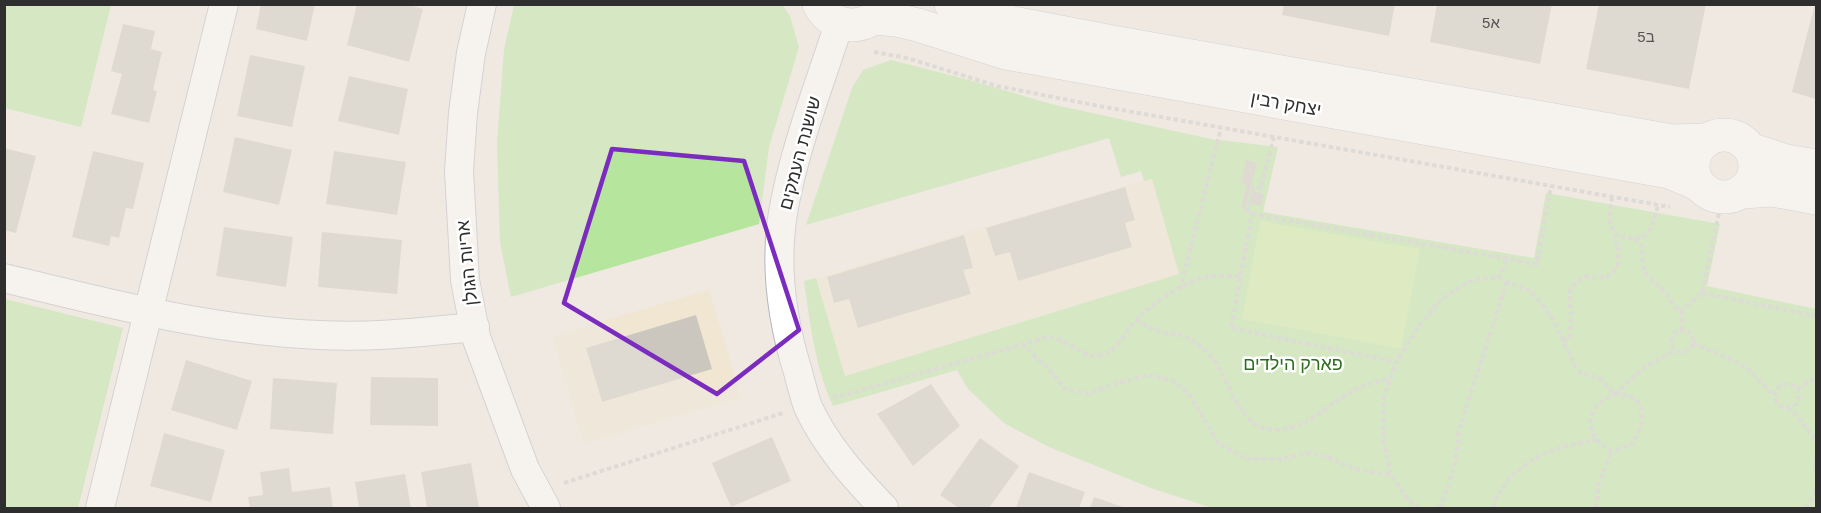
<svg xmlns="http://www.w3.org/2000/svg" width="1821" height="513" font-family="Arial,'Noto Sans Hebrew',sans-serif">
  <style>
    .education { fill: #f0e6d1 }
    .green { fill: #b6e59e }
    .pitch { fill: #c9ec9a }
    .building { fill: #cbc7bf }
    .lines { fill: none; stroke-linecap: round; stroke-linejoin: round }
    .minor-casing { stroke: #b4b7c1; stroke-width: 30 }
    .secondary-casing { stroke: #b4b7c1; stroke-width: 34 }
    .path { stroke: #c9c9c9; stroke-width: 4; stroke-dasharray: 4.5 3; stroke-linecap: butt }
    .minor { stroke: #fff; stroke-width: 28 }
    .secondary { stroke: #fff; stroke-width: 33 }
    .marked { fill: none; stroke: #7b2cbf; stroke-width: 4.5; stroke-linejoin: round }
    .labels { text-anchor: middle; stroke-width: 5; stroke-linejoin: round; paint-order: stroke }
    .number-label { font-size: 15px; fill: #555452 }
    .street-label { font-size: 18px; fill: #2e2e2e; stroke: #fff }
    .park-label { font-size: 18px; fill: #2c6e1b; stroke: #fff }
  </style>
  <rect width="100%" height="100%" fill="#efe9e1"/>
  <path class="education" d="M1152,178l27,96 -334,102 -29,-98 168,-51z
    M709,290l32,108 -158,46 -31,-108z"/>
  <path class="green" d="M5,4l106,1 -30,122 -76,-19z
    M782,4l8,12 9,31 -30,100 -10,77 -248,73 -11,-55 -3,-99 7,-94 10,-44z
    M891,60l78,20 82,24 160,35 67,8 -15,65 271,46 12,-65 174,31 -13,62 109,23v199h-604l-61,-20 -102,-41 -45,-24 -36,-34 -11,-19 -124,36c-18,-39 -23,-83 -29,-125l12,-3 29,98 334,-102 -27,-95 -8,2 -3,-10 -20,6 -12,-39 -303,87 46,-137 11,-18z
    M5,299l118,29 -45,180h-73z"/>
  <path class="pitch" d="M1260,221l160,28 -19,100 -159,-30z"/>
  <path class="building" d="M261,4h54l-8,37 -51,-12z
    M357,4h49l17,5 -14,53 -62,-17z
    M1284,4h111l-6,32 -107,-21z
    M1437,4h115l-12,60 -110,-22z
    M1599,4h107l-17,85 -103,-20z
    M1815,4h1v95l-24,-7z
    M123,24l32,7 -4,18 11,3 -9,38 4,1 -8,32 -38,-9 11,-40 -11,-3z
    M250,55l55,11 -13,61 -55,-11z
    M349,76l59,13 -9,46 -61,-14z
    M235,137l57,13 -13,55 -56,-13z
    M4,148l32,8 -20,77 -12,-3z
    M93,151l51,12 -11,46 -7,-1 -7,30 -8,-2 -2,10 -37,-9z
    M334,151l72,11 -9,53 -71,-11z
    M1246,160l11,3 -12,46 -4,-1 6,-24 -6,-1z
    M1125,187l10,33 -10,3 7,24 -114,34 -8,-29 -15,4 -9,-28z
    M1253,191l11,3 -3,12 -11,-3z
    M224,227l69,10 -7,50 -70,-11z
    M322,232l80,8 -5,54 -79,-7z
    M964,235l9,33 -10,2 8,24 -113,34 -9,-29 -15,4 -7,-26z
    M696,315l16,54 -110,33 -16,-54z
    M186,360l66,21 -15,49 -66,-20z
    M371,377l67,1v48l-68,-1z
    M273,378l64,5 -4,51 -63,-5z
    M931,384l29,42 -47,40 -36,-52z
    M164,433l61,17 -14,52 -61,-16z
    M772,437l19,44 -60,26 -19,-44z
    M980,438l39,28 -30,42h-30l-19,-13z
    M471,463l8,45h-52l-6,-36z
    M289,468l3,24 38,-5 3,21h-83l-2,-11 15,-2 -3,-23z
    M1029,472l56,20 -6,16h-63z
    M405,474l6,34h-52l-4,-26z
    M1094,497l32,11h-36z"/>
  <g class="lines">
    <defs>
      <path id="minor" d="M482,4l-11,49 -8,60 -4,58 6,109 11,57 49,132 21,39
        M839,24c-19,59 -42,117 -54,178 -12,58 -4,115 13,170 3,11 6,24 10,35 18,39 47,71 76,101
        M4,278c106,26 206,52 315,57 52,3 104,-3 156,-8
        M100,508l124,-504"/>
      <path id="secondary" d="M819,4c14,29 53,27 67,0
        M951,4l62,19 99,19 560,99 35,-1
        M876,18l20,2 22,5 88,28 663,119 29,12
        M1693 166a31 31 0 1 1 62 0a31 31 0 1 1-62 0Z
        M1752,150l34,11 30,5
        M1742,192l30,-2 44,8"/>
    </defs>
    <use href="#minor" class="minor-casing"/>
    <use href="#secondary" class="secondary-casing"/>
    <path class="path" d="M874,52l33,6 90,28 102,20 571,101
      M1274,137l-13,51 -8,-1 -6,26 5,1 -21,114 165,34
      M1612,197l-3,22 6,16c34,8 35,0 43,-30
      M1252,214l285,50 14,-78
      M1634,239l7,5 2,22 4,9 20,19 5,9 11,11 -2,15
      M1498,278l10,-19
      M1180,289l41,-161
      M1702,293l114,23
      M1680,311l22,-18 17,-80
      M1136,320c8,4 16,9 25,12 7,2 15,1 22,4 7,2 18,10 23,15 30,28 28,92 87,76 12,-3 22,-11 32,-18 22,-16 38,-26 65,-30
      M1671 341a11 11 0 1 1 22 0a11 11 0 1 1-22 0Z
      M1562,340l7,-2c1,-8 3,-16 2,-25 -2,-20 -5,-26 15,-37 34,9 35,-15 29,-41
      M1022,344l26,24 16,20 24,6 24,-9 36,-10 25,6 16,13 29,49 28,16h34l29,-6 21,5 24,11 37,6
      M1693,344c20,8 44,15 60,30 8,7 12,15 21,20
      M1775 396a12 12 0 1 1 24 0a12 12 0 1 1-24 0Z
      M1797,389l19,-12
      M1615,394c6,1 14,1 20,5 12,10 6,35 -4,45 -5,4 -13,5 -19,7 -30,-14 -28,-46 3,-57z
      M833,398l216,-61c20,1 32,22 51,18 18,-3 25,-23 36,-35 13,-15 48,-37 66,-42 12,-3 26,-2 38,-2
      M1787,408l7,4 22,29
      M1816,459l-1,8 1,6
      M564,483l219,-70
      M1419,508l-10,-7 -18,-26 -7,-31 -1,-43 13,-39 23,-36 23,-28 32,-19 24,-1 30,12 12,11 13,19 22,46 6,7 18,5 16,16 30,-27 30,-17
      M1439,508c12,-23 18,-48 19,-74l49,-153
      M1493,508c15,-46 59,-61 103,-68
      M1596,508l3,-26 13,-31
      M1807,508l9,-17"/>
    <use href="#minor" class="minor"/>
    <use href="#secondary" class="secondary"/>
  </g>
  <path d="M0 0H1821V513H0ZM612,149l132,12 55,169 -82,64 -153,-91z" fill="#efe9e1" fill-opacity=".55" fill-rule="evenodd"/>
  <path class="marked" d="M612,149l132,12 55,169 -82,64 -153,-91z"/>
  <g class="labels">
    <g class="number-label">
      <text x="1491" y="28">5א</text>
      <text x="1646" y="42">5ב</text>
    </g>
    <g class="street-label">
      <text transform="translate(1286 104) rotate(10)" y="6">יצחק רבין</text>
      <text transform="translate(800 153) rotate(-75)" y="6">שושנת העמקים</text>
      <text transform="translate(467 263) rotate(-96)" y="6">אריות הגולן</text>
    </g>
    <g class="park-label">
      <text x="1293" y="370">פארק הילדים</text>
    </g>
  </g>
  <rect width="1821" height="513" fill="none" stroke="#2e2e2e" stroke-width="12"/>
</svg>
